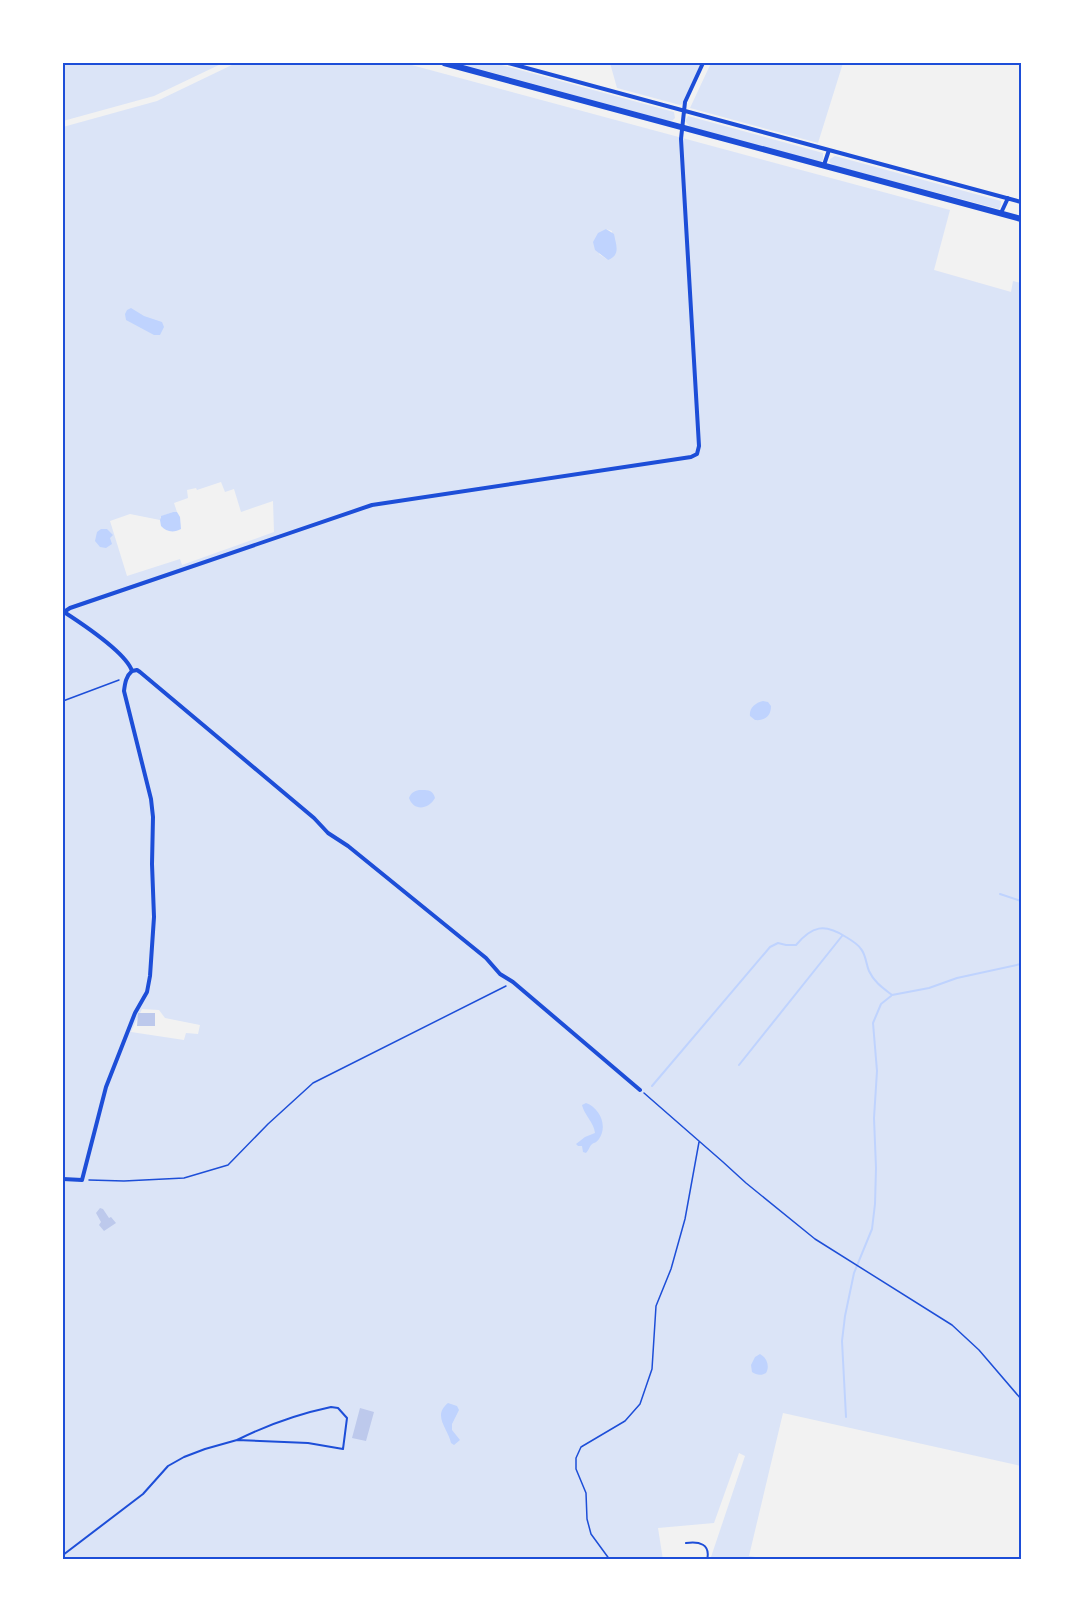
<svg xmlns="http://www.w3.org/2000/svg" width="1084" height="1623" font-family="Helvetica,sans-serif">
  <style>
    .green { fill: #dbe4f7; fill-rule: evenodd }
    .water { fill: #bfd3fe }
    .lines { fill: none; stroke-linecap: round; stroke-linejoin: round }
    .stream { stroke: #bfd3fe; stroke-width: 2 }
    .building { fill: #bdc9ec }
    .path { stroke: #1d4ed8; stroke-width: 1.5 }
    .service { stroke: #1d4ed8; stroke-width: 2 }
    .minor { stroke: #1d4ed8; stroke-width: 4 }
    .primary { stroke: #1d4ed8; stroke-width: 6 }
    .neatline { fill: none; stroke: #1d4ed8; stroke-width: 2 }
  </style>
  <rect width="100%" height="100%" fill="#f2f2f2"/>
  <path class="green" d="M63,63h160l-69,33 -91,25z
    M236,63h168l546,147 -16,60 77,22 2,-11 8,2v1183l-238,-53 -34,143 26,4h-65l35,-104 -6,-3 -25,70 -56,5 5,32h-600v-1433l94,-26zM606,229l6,2 -4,29 -9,-6zM221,482l4,10 9,-3 7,23 32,-11 1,31 -92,33 -2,-6 -53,17 -17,-55 20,-7 30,6v-3l13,-5h4l-3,-9 14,-5 -1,-8 9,-2 1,2zM142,1009l17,1 6,8 35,7 -2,9 -12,-1 -2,7 -53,-8z
    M457,63h37l180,49 1,6 -2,2 -4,1z
    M610,63h91l-19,41 -2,1 -63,-17z
    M711,63h132l-25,80 -128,-35z
    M688,116l135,37v7l-2,2 -5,-1 -126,-34 -5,-6z
    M835,156l166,45v4l-2,4 -164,-43 -6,-4 1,-3z"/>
  <path class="water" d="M606,229l8,5c2,11 7,21 -6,26l-13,-10 -2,-8 5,-9z
    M131,308l13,8 18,6 2,5 -4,8h-6l-28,-15 -1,-6 2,-4z
    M173,512h4l3,5 1,12c-7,4 -15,3 -20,-3l-1,-6 1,-4z
    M101,529h6l6,6 -3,3 2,6 -6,4 -6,-1 -5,-6 2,-9z
    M763,701l5,1 3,4c0,10 -6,15 -16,14l-5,-4c-1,-8 5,-13 13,-15z
    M419,790c7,0 14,-1 16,8 -6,11 -21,14 -26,0 2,-5 5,-7 10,-8z
    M586,1103c14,5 22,23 13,36 -4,5 -3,2 -8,6 -2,3 -3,6 -5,8l-3,-1 -1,-6h-4l-2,-2 9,-7 10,-4c-1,-11 -11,-18 -13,-28z
    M760,1354c7,4 10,12 6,19 -6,3 -9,2 -14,-1l-1,-7 4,-8z
    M448,1403l9,3 2,4 -7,14v6l8,10 -6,5 -3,-2c-3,-15 -19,-27 -3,-40z"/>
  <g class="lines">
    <path class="stream" d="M1000,894l21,7
      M739,1065l103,-129
      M652,1086l118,-139 8,-4 8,2h10c16,-19 28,-22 50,-8 5,3 12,7 15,12 5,6 5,15 8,22 5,11 14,17 23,24l37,-7 28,-10 64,-14
      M846,1417l-4,-76 3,-25 9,-43 18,-44 3,-25 1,-36 -2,-50 3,-47 -4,-48 8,-19 10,-8"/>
  </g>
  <path class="building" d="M138,1013h17v13h-18z
    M100,1208l3,1 6,9 2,-1 5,6 -12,8 -5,-6 2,-3 -5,-9z
    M360,1408l14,4 -8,29 -14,-3z"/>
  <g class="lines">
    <path class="path" d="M63,701l56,-21
      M644,1093l79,69 23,21 69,56 137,86 27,25 42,49
      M89,1180l35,1 60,-3 44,-13 40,-41 45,-41 193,-97
      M610,1560l-19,-26 -4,-15 -1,-26 -10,-24v-11l5,-11 44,-26 15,-17 12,-35 4,-63 15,-37 14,-50 14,-77"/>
    <path class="service" d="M686,1543c13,-2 25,1 21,17
      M63,1555l80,-61 25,-28 16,-9 21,-8 32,-9 71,3 35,6 4,-31 -9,-10 -7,-1c-33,7 -64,18 -94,33"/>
    <path class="minor" d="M508,63l513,139
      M824,165l5,-15
      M1001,213l7,-15
      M64,612l6,-4 302,-103 319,-48 6,-3 2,-8 -18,-307 4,-37 18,-39
      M64,612c17,11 62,41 68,59
      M132,671l5,-1 3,2 174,146 14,15 20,13 138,112 14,16 13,8 127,108
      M63,1179l19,1 24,-93 29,-74 12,-21 3,-16 4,-59 -2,-53 1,-47 -2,-18 -27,-108c1,-8 2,-15 8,-20"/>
    <path class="primary" d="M444,63l577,156"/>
  </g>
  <rect width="1084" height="1623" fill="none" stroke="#ffffff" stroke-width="129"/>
  <rect x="64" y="64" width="956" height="1494" class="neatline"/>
</svg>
